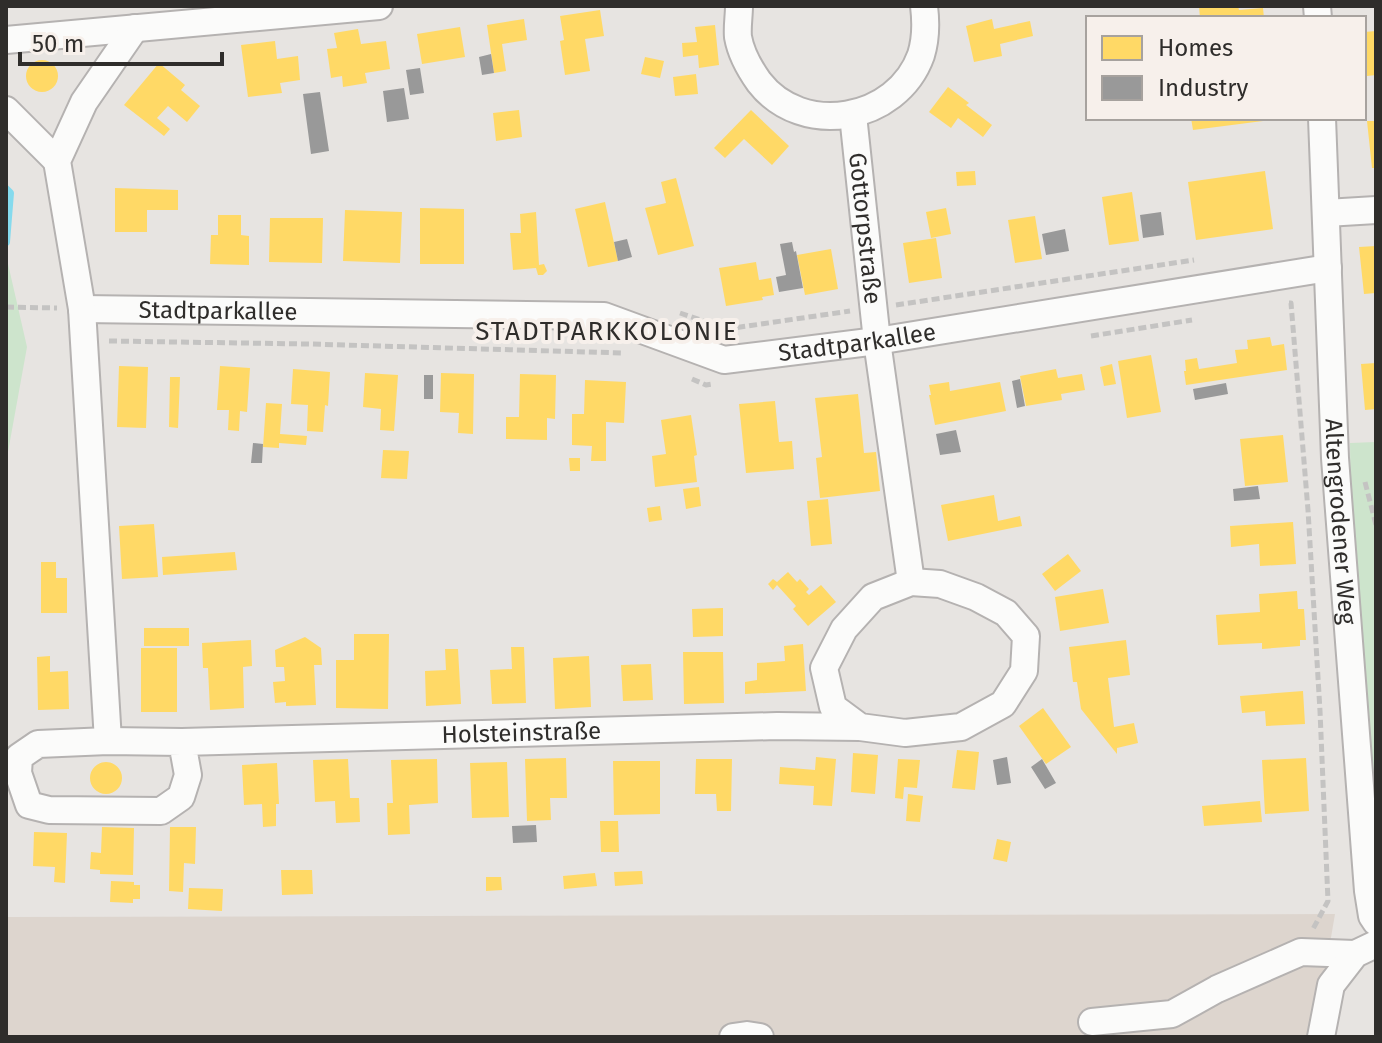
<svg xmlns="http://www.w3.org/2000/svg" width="1382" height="1043" font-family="'Fira Sans',sans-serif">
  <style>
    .built { fill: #ddd5ce }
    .green { fill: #cde4cc }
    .homes { fill: #ffd966 }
    .industry { fill: #999 }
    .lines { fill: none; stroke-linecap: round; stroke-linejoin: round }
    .stream { stroke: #85daed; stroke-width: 8 }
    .minor-casing { stroke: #b5b2b1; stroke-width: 30 }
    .path { stroke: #c4c3c2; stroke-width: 5; stroke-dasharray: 8 4; stroke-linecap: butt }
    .minor { stroke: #fbfbfa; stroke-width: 26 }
    .labels { text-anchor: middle; stroke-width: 8; stroke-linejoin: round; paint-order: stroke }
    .street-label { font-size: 24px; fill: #2f2d2b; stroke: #f7f0eb }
    .neighbourhood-label { font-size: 26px; letter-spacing: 2px; fill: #2f2d2b; stroke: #f7f0eb }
  </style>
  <rect width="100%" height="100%" fill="#e7e4e1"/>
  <path class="built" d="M1335,914l-21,123h-1308v-120z"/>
  <path class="green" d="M6,255l21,92 -21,116z
    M1376,442v401l-23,-157 -3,-243z"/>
  <path class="homes" d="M1199,6h39l1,4 24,-2 1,10h-28v-3l-36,3z
    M600,10l4,26 -19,3 5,32 -25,4 -5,-34 4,-1 -4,-24z
    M524,19l3,21 -25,4 4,27 -12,2 -7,-48z
    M992,19l2,10 36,-8 3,15 -33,8 2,12 -28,6 -8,-36z
    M715,25l4,40 -20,3 -1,-13 -15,2 -1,-14 15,-1 -2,-15z
    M460,27l5,30 -43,7 -5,-30z
    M358,29l3,15 25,-3 4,28 -25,4 2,10 -24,4 -1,-11 -11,2 -4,-29 10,-1 -3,-15z
    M1376,31v44l-9,1 -3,-44z
    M275,41l2,18 21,-3 2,24 -20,3 2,10 -34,4 -7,-52z
    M645,57l19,4 -4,17 -19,-4z
    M26 76a16 16 0 1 1 32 0a16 16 0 1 1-32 0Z
    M159,63l26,22 -4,5 19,16 -13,16 -19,-16 -11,12 13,11 -6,7 -40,-31z
    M696,74l2,20 -23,2 -2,-19z
    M948,87l21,16 -3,2 26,20 -9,12 -25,-19 -7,10 -22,-16z
    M519,110l3,27 -26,4 -3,-28z
    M751,110l38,36 -17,19 -28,-26 -19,19 -11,-10z
    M1191,118h72v3l-70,9z
    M1367,121h9v47h-4z
    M975,171l1,14 -19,1 -1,-14z
    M1265,171l8,58 -77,11 -8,-58z
    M676,178l18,68 -36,9 -13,-47 21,-5 -5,-21z
    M115,188l63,2v20h-31v22h-32z
    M1132,192l7,49 -30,4 -7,-48z
    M605,202l13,59 -30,6 -13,-58z
    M420,208l44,1v55h-44z
    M946,208l5,26 -20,4 -5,-26z
    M345,210l57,2 -2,51 -57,-2z
    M536,212l3,53 5,-1 3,7 -4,4h-5l-2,-7 -23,2 -3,-37h11l-1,-19z
    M218,215h23v20l8,1v29l-39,-1 1,-29h7z
    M1035,216l7,43 -27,4 -7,-43z
    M270,218h53l-1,45 -53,-1z
    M936,238l6,40 -33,5 -6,-40z
    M1376,246v47l-12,1 -5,-47z
    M831,249l7,40 -33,6 -8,-40z
    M756,262l3,18 12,-2 3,17 -12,2 1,3 -37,6 -7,-38z
    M1270,337l2,9 12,-2 3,26 -101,15 -2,-14h2l-1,-11 12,-2 2,11 38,-6 -2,-13 13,-1 -1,-9z
    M1151,355l10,57 -34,6 -9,-57z
    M1376,363v46l-11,1 -4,-46z
    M1112,364l4,20 -12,2 -4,-19z
    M119,366l29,1 -2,61 -29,-1z
    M220,366l30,2 -3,44 -7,-1 -1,20 -11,-1 1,-20h-12z
    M293,369l37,3 -2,34 -3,-1 -2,27 -16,-1 1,-26 -17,-1z
    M1056,369l2,9 24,-4 3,16 -24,4 1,6 -36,6 -6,-30z
    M365,373l33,2 -4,56 -14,-1 1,-21 -18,-2z
    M441,373l33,1 -1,60 -15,-1 1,-20 -19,-1z
    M520,374l36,1 -1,44 -8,-1v22l-41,-1v-22h13z
    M170,377h10l-2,51 -9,-1z
    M585,380l41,2 -2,41 -18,-1v39h-15l1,-15 -20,-1v-31h12z
    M949,382l1,9 50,-9 6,29 -71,14 -6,-30h2l-2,-10z
    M858,394l6,59 12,-1 4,39 -60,7 -4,-40 6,-1 -7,-59z
    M775,401l4,41 13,-1 2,28 -48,4 -7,-69z
    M266,403l16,1 -2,30 27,2 -1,9 -27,-2v5l-16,-1z
    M691,415l6,40 -3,1 3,26 -42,5 -3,-31 14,-2 -5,-34z
    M1283,435l5,47 -43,4 -5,-47z
    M383,450l26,1 -2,28 -26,-1z
    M569,458h11v13h-10z
    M699,487l2,19 -15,3 -3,-20z
    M994,495l4,26 22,-5 2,10 -74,15 -7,-36z
    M828,499l4,45 -21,2 -4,-45z
    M660,506l2,14 -13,2 -2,-14z
    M1293,522l3,42 -36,2 -1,-22 -28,3 -1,-21z
    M154,524l4,53 -36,2 -3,-53z
    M235,552l2,18 -74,5 -1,-18z
    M1068,554l13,17 -26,20 -13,-17z
    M41,562h15v16h11v35h-26z
    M788,572l9,10 3,-3 9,10 -3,3 3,3 12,-10 15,17 -28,24 -15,-17 3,-3 -19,-21 -4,5 -5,-6 5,-5 4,3z
    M1103,589l6,34 -49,8 -5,-34z
    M1297,591l1,18h6l2,31h-6v6l-38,3v-6l-44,2 -2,-30 44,-3 -1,-18z
    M723,608v28l-30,1 -1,-28z
    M144,628h45v18h-45z
    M354,634h35l-1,75 -52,-1v-48h18z
    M305,637l16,11 1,17h-8l2,40 -30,1v-4l-11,1 -2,-21 12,-1 -1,-14h-8l-1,-17z
    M251,640l1,26 -9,1 1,41 -34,2 -2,-42h-5l-1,-25z
    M1126,640l4,35 -22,3 6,49 20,-4 4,20 -21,5v6l-36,-45 -4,-27h-4l-4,-35z
    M803,644l3,47 -61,3v-12l12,-2v-17l28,-2 -1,-15z
    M511,647h13l2,56 -34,1 -2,-34 22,-1z
    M141,648h36v64h-36z
    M445,649h13l3,55 -35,2 -1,-35 21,-1z
    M683,652h40l1,51 -40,1z
    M50,656v16l18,-1 1,38 -31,1 -1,-53z
    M589,656l2,51 -36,2 -2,-51z
    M651,664l2,36 -30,1 -2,-36z
    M1303,691l2,33 -39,2 -1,-15 -23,2 -2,-17z
    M1043,708l28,39 -25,17 -27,-38z
    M957,750l22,2 -4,38 -23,-2z
    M853,753l25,2 -3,39 -24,-2z
    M816,757l20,2 -4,47 -19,-1 1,-19 -35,-2 1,-17 35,3z
    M566,758l1,40h-17l1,22 -24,1 -2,-62z
    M1306,758l3,53 -44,3 -3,-54z
    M348,759l2,39h9l1,24 -24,1 -1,-22 -20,1 -2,-42z
    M437,759l1,44 -29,2 1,29 -22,1 -1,-32h6l-2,-43z
    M696,759h36l-1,52h-14l-1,-17h-21z
    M898,759l22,1 -3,28 -13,-1 -1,12 -8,-1z
    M613,761h47v53l-46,1z
    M90 778a16 16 0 1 1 32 0a16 16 0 1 1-32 0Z
    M507,762l2,55 -37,1 -2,-55z
    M277,763l2,41h-3v22l-13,1 -1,-23 -18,1 -2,-40z
    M908,794l15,2 -3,26 -14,-1z
    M1260,801l2,21 -58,4 -2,-20z
    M600,821h18l1,31h-18z
    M102,827l32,1 -1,47 -33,-1v-4l-10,-1 1,-17 10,1z
    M170,827h26l-1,37 -11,-1 -1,29 -14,-1z
    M34,832l33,1 -2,50 -11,-1 1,-15 -22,-1z
    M997,839l14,3 -4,20 -14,-3z
    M281,870h31l1,24 -31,1z
    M642,871l1,13 -28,2 -1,-14z
    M595,873l2,13 -33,3 -1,-13z
    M486,877h15l1,13 -16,1z
    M111,881l23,1v3h6v14h-7v4l-23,-1z
    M189,888l34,1 -1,22 -34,-2z"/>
  <path class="industry" d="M491,54l3,19 -12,2 -3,-18z
    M420,68l4,25 -14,2 -4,-25z
    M404,88l5,31 -22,3 -4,-31z
    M320,92l9,59 -18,3 -8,-60z
    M1161,212l3,23 -21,3 -3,-23z
    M1065,229l4,22 -23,4 -4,-21z
    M627,239l5,18 -14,4 -4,-19z
    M792,242l2,10 2,-1 7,37 -24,4 -3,-15 10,-2 -6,-31z
    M424,375h9v24h-9z
    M1020,379l5,27 -8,2 -5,-27z
    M1226,383l2,11 -33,6 -2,-11z
    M956,430l5,22 -21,3 -4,-21z
    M253,443l10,1 -1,19h-11z
    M1258,486l2,13 -26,2 -1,-12z
    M1007,757l4,26 -14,2 -4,-25z
    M1042,759l14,24 -11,6 -14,-22z
    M536,825l1,17 -24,1 -1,-17z"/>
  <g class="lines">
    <path class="stream" d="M6,189l4,4 -4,49"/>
    <defs>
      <g id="minor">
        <path d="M739,6c0,10 -2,21 -1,31 3,17 11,31 21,45 43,56 138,40 162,-27 5,-16 5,-33 3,-49"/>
        <path d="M1317,6l1,12"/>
        <path d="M6,40l373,-34"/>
        <path d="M6,110l51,51"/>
        <path id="s1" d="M853,115l24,226 34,241"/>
        <path id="s2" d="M1322,118l13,340 33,433 4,25 4,6"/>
        <path d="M1326,213l50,-3"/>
        <path id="s3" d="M82,309l522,7 120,44 153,-19 451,-73"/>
        <path d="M911,582l29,2 36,13 30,16 20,23 -2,35 -21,33 -42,23 -56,6 -45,-6 -27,-20 -9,-39 20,-39 29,-32z"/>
        <path d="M108,741l-26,-432 -25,-148 27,-59 51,-74"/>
        <path id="s4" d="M182,742l6,33 -7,22 -20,14 -112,-1 -20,-5 -11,-32 1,-16 19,-13 70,-3 74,1 595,-16 83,1"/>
        <path d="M1092,1022l80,-8 45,-25 84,-37 54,2"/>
        <path d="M733,1037l14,-2 13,2"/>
        <path d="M1321,1037l10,-52 24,-31 21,-10"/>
      </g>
    </defs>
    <use href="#minor" class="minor-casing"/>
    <path class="path" d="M1289,303h2l17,207 12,201 8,190 -15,28
      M896,305l298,-45
      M6,307l51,1
      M680,313l47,16 123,-18
      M1091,336l101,-16
      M109,341l200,3 314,9
      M692,379l14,6 6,-1
      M1365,482l11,43"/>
    <use href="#minor" class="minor"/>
  </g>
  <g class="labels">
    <g class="street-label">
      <text dy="8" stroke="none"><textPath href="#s1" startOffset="114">Gottorpstraße</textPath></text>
      <text dy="8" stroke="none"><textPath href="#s3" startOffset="136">Stadtparkallee</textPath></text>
      <text dy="8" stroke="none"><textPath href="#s3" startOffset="784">Stadtparkallee</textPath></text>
      <text dy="8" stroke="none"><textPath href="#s2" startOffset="404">Altengrodener Weg</textPath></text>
      <text dy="8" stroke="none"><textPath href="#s4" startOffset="770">Holsteinstraße</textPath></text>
    </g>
    <g class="neighbourhood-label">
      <text x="607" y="340">STADTPARKKOLONIE</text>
    </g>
  </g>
  <rect width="1382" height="1043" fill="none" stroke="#2f2d2b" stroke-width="16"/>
  <rect x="1086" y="16" width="280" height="104" fill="#f7f0eb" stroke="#a7a29e" stroke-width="2"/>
  <rect x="1102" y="36" width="40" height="24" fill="#ffd966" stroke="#a7a29e" stroke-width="2"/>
  <text x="1158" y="56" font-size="24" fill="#2f2d2b">Homes</text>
  <rect x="1102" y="76" width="40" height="24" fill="#999999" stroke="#a7a29e" stroke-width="2"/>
  <text x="1158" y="96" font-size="24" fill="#2f2d2b">Industry</text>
  <path d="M20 52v12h202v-12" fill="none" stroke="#2f2d2b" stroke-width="4"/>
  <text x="32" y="52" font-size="24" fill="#2f2d2b" stroke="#f7f0eb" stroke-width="6" paint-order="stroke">50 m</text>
</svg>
